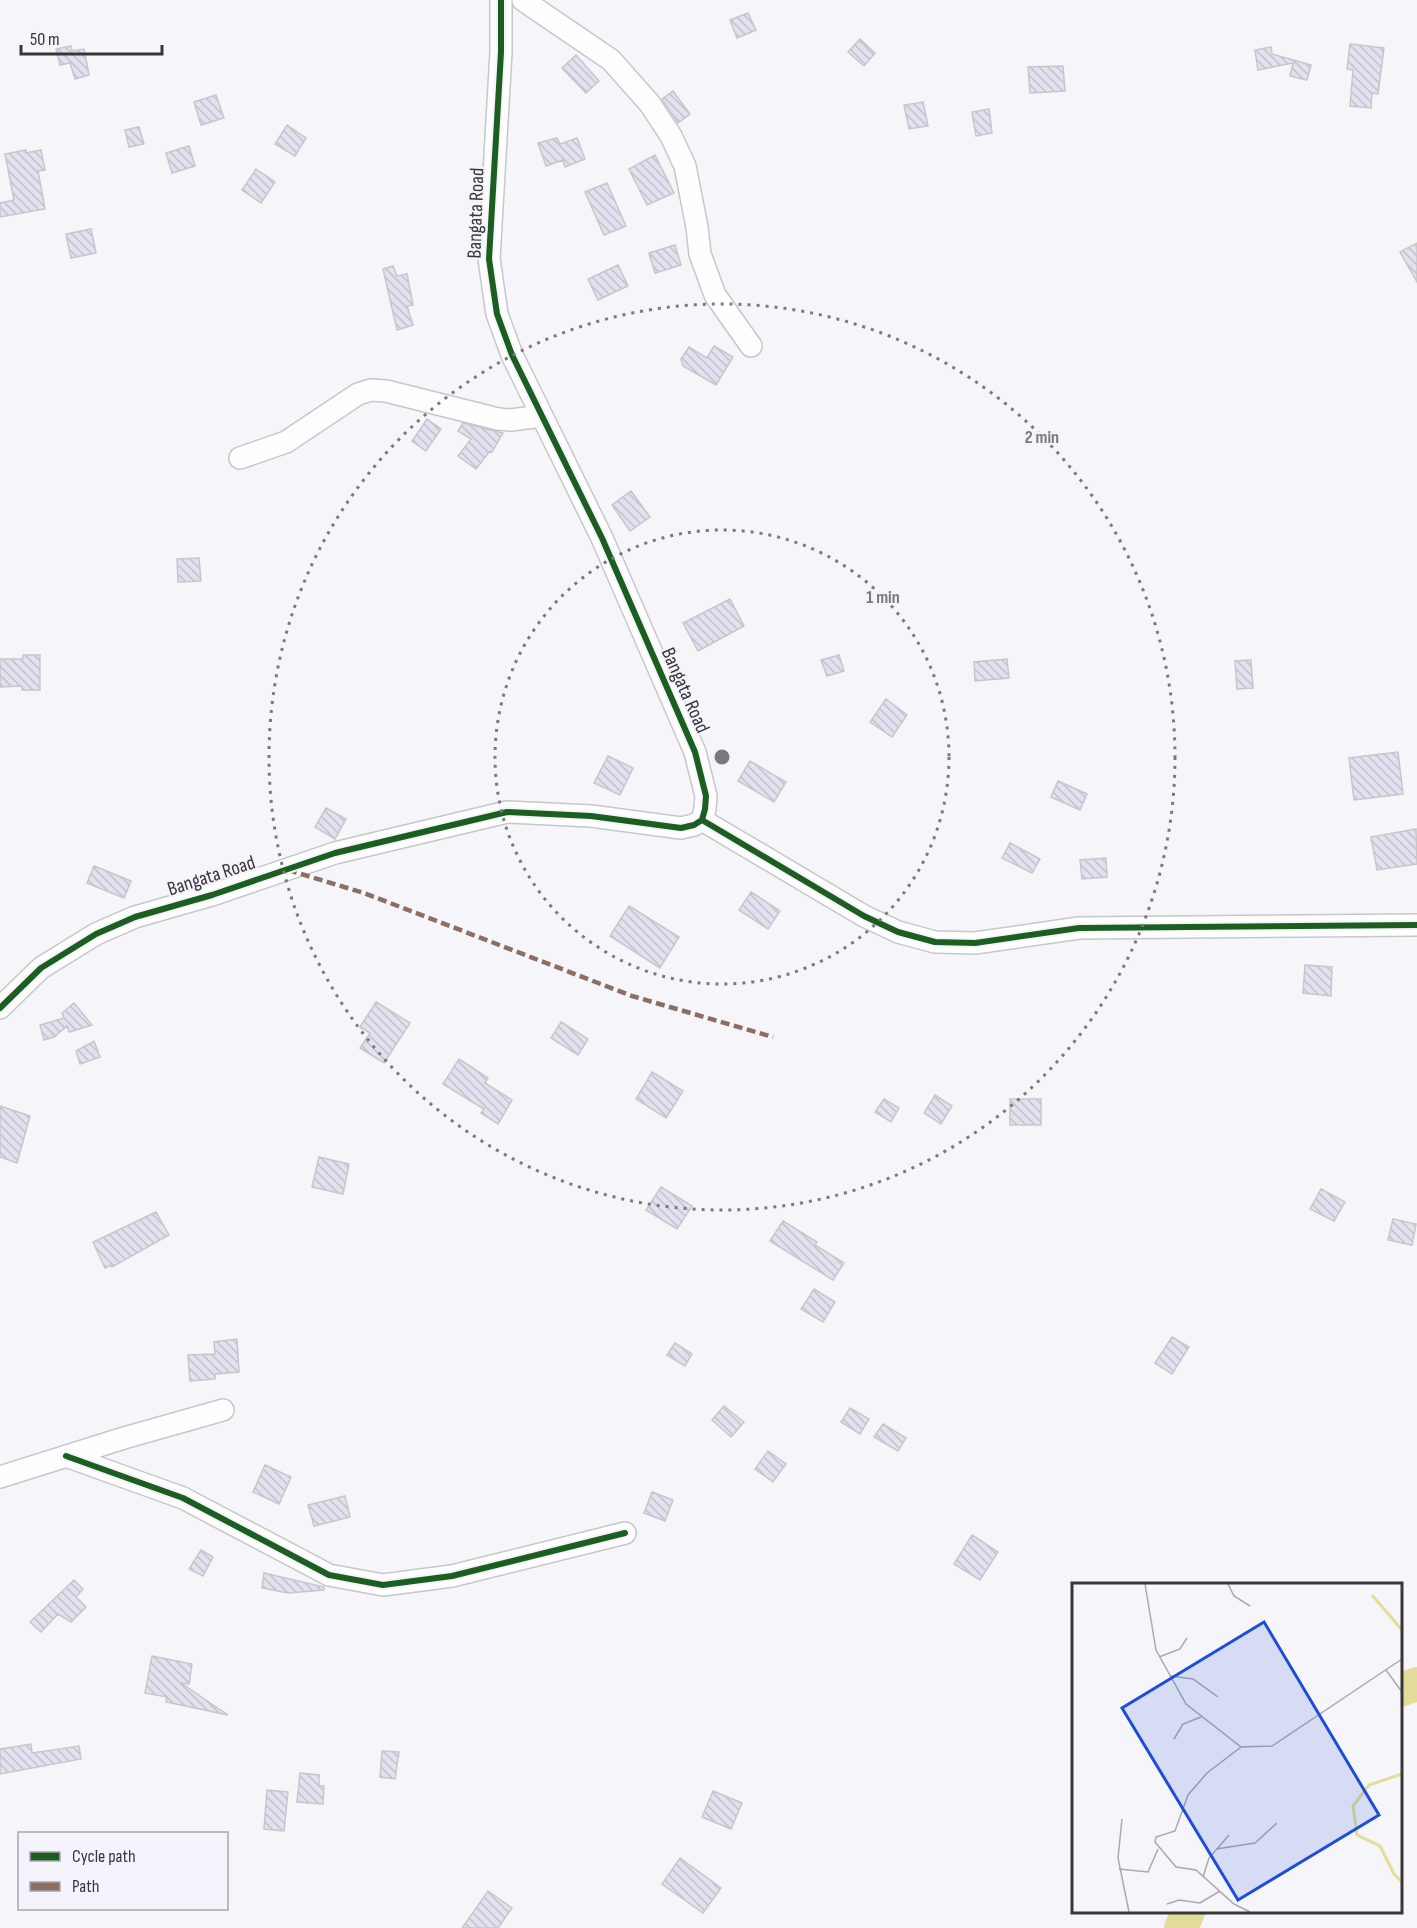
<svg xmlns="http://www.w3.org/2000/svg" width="1417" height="1928" font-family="'Sofia Sans Condensed',sans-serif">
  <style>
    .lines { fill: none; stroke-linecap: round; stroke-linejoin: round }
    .river { stroke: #e2dd9a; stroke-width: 34 }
    .building { fill: url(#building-back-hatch); stroke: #c7c6c9; stroke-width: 1.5 }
    .minor-casing { stroke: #c7c7ca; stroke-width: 24 }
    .minor { stroke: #fefefe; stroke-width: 21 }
    .quiet { stroke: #8d6e63; stroke-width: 4.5; stroke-dasharray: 9 4.5; stroke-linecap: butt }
    .cycleway-casing { stroke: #f5f3fb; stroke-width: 10 }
    .cycleway { stroke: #1b5e20; stroke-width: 6 }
    .ring { fill: none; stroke: #7a797c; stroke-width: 3; stroke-dasharray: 3 6 }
    .labels { text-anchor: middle; stroke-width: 4.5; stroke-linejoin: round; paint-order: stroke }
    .street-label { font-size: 20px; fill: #373639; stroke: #f5f3fb }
    .inset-river { fill: none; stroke: #e2dd9a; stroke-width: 3 }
    .inset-road { fill: none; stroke: #aaa9ac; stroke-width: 1.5 }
    .view { fill: #1d4ed8; fill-opacity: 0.15; stroke: #1d4ed8; stroke-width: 3 }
    .inset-edge { fill: none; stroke: #373639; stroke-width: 3 }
    .centre { fill: #7a797c; stroke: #f5f3fb; stroke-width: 3 }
    .ring-label { font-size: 18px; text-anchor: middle; font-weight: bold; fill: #7a797c; stroke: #f5f3fb; stroke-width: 4.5; stroke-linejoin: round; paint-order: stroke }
  </style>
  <defs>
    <pattern id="building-back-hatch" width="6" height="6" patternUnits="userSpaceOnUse" patternTransform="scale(1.5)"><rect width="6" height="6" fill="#e3e0ef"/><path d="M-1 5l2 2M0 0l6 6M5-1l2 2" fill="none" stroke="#c3c1ce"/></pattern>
  </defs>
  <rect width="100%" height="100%" fill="#f6f5f9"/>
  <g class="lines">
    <path class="river" d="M1400,1690l17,-6
      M1181,1928l7,-16"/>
  </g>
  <path class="building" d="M748,13l8,17 -19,8 -7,-18z
    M860,39l15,14 -11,13 -16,-14z
    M1350,44l34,4 -6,46 -6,-1 -1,15 -21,-2 3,-36 -6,-1z
    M71,46l1,5 12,-2 5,26 -14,4 -5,-16 -10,2 -4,-16z
    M1271,47l1,7 39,11 -4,15 -17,-4 3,-13 -35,7 -3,-20z
    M576,55l23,26 -13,12 -24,-25z
    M1063,66l2,25 -35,2 -2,-26z
    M673,91l17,23 -12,9 -16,-24z
    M216,95l8,23 -23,7 -7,-23z
    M923,102l5,24 -19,3 -5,-24z
    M989,109l3,24 -16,3 -4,-24z
    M287,125l19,13 -11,18 -20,-12z
    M139,127l5,17 -15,3 -4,-17z
    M557,138l3,6 17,-6 8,21 -20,8 -2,-7 -17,6 -8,-23z
    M189,146l6,20 -23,7 -6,-20z
    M26,150v3l15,-3 4,20 -7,1 7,38 -45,8v-14l14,-3 -9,-46z
    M655,155l19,38 -27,12 -18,-36z
    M256,169l19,13 -14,21 -19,-13z
    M607,183l19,43 -22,9 -19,-43z
    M91,229l5,24 -25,5 -5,-24z
    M1417,243v39l-17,-30z
    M675,245l6,20 -26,8 -6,-20z
    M618,265l10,21 -30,14 -10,-21z
    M393,266l4,10 10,-2 6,31 -6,1 6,19 -16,5 -14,-61z
    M714,346l19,11 -17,28 -33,-19 -2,-7 8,-12 18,11z
    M427,419l14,10 -15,22 -14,-10z
    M463,423l40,10 -11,19 -2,-1 -14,18 -18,-13 13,-17 -13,-8z
    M631,491l19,26 -20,14 -18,-26z
    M199,558l2,23 -23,1 -1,-23z
    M730,599l14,27 -46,25 -15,-28z
    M23,655h17v35h-18v-4l-22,1v-28h23z
    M839,655l5,16 -17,5 -6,-16z
    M1007,659l2,19 -34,3 -1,-19z
    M1251,660l2,28 -16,1 -2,-28z
    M886,699l21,16 -15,22 -22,-15z
    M1398,752l5,42 -49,6 -5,-42z
    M608,756l25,12 -13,27 -26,-12z
    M750,761l36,21 -12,20 -36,-21z
    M1058,781l29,13 -7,16 -29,-13z
    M326,808l20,11 -11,20 -20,-12z
    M1416,829l1,35 -40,6 -6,-33z
    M1010,843l30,16 -8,14 -30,-15z
    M1106,858l1,19 -25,2 -2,-19z
    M94,866l37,15 -7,17 -37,-15z
    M751,892l29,19 -12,18 -29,-19z
    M629,906l50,31 -19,31 -50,-32z
    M1305,965l27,2 -1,29 -28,-3z
    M376,1002l34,21 -26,40 -24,-15 10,-15 -10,-6z
    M74,1003l18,22 -23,7 -2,-6 -13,11 -10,3 -4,-15 24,-7 -2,-5z
    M561,1022l27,17 -10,16 -27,-17z
    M94,1041l6,16 -20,7 -4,-13z
    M459,1059l29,19 -3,5 27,17 -14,24 -17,-11 3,-4 -41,-25z
    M652,1072l31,19 -17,27 -30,-19z
    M935,1095l17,11 -11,18 -17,-11z
    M884,1099l15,9 -8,14 -16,-10z
    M1010,1099h31v26h-31z
    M0,1106l30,10 -13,47 -17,-6z
    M319,1157l30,7 -6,30 -31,-7z
    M661,1187l31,19 -15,23 -31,-19z
    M1321,1189l24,13 -11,19 -24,-12z
    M156,1212l13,23 -57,32 -1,-2 -6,3 -12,-26z
    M1393,1219l23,5 -4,21 -24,-5z
    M783,1221l34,21 -2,3 29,18 -11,17 -63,-39z
    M814,1289l21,13 -12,20 -22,-13z
    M1172,1337l17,10 -17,27 -17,-11z
    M237,1339l2,33 -24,2v5l-25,2 -2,-26 27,-1 -1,-12z
    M675,1343l17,11 -7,12 -18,-11z
    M724,1406l20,16 -13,15 -19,-17z
    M850,1408l19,11 -9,15 -19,-12z
    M883,1424l23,14 -8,13 -24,-14z
    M768,1451l18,13 -13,18 -18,-13z
    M265,1465l26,12 -12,27 -26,-12z
    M652,1492l21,8 -8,21 -21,-8z
    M345,1496l5,21 -36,9 -6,-21z
    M972,1535l26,17 -18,28 -26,-16z
    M201,1550l12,7 -10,19 -14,-7z
    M264,1573l60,14v3l-36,3 -26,-5z
    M74,1580l9,9 -7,8 10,10 -15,15 -13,-8 -17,18 -11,-10z
    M152,1656l40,8 -3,20 -8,-1 47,32 -62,-13 1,-5 -22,-4z
    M31,1744l1,9 47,-7 2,13 -81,15v-25z
    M382,1751l17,1 -4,27 -15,-2z
    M300,1773l19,2v11h5l-1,18 -26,-2z
    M267,1790l21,2 -4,39 -20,-2z
    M713,1791l29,12 -11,26 -29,-12z
    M680,1858l41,30 -18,25 -41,-29z
    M488,1891l24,17 -14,20h-36z"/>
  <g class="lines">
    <defs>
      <path id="minor" d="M523,0l88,60 39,44 21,32 14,30 12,61 3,27 15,41 36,51
        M240,458l46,-16 72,-48 13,-4 15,1 112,28 13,1 30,-4
        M702,820l162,96 34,16 37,10 40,1 104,-15 338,-3
        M0,1008l41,-40 55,-34 39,-17 77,-22 123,-42 172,-41 84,4 90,12 13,-3 8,-5 3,-11 1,-13 -11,-44 -93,-214 -90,-183 -15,-41 -8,-55 12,-207v-52
        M66,1456l117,42 146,77 54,10 69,-9 173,-43
        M0,1477l124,-39 99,-28"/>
    </defs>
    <use href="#minor" class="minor-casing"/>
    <use href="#minor" class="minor"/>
    <path class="quiet" d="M288,870l76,23 268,103 141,41"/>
    <defs>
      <path id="cycleway" d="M702,820l162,96 34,16 37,10 40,1 104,-15 338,-3
        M0,1008l41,-40 55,-34 39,-17 77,-22 123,-42 172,-41 84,4 90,12 13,-3 8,-5 3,-11 1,-13 -11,-44 -93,-214 -90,-183 -15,-41 -8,-55 12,-207v-52
        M66,1456l117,42 146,77 54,10 69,-9 173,-43"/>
    </defs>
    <use href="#cycleway" class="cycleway-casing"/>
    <use href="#cycleway" class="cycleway"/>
  </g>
  <g class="ring">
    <circle cx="722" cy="757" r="227"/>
    <circle cx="722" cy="757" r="453"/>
  </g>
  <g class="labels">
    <g class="street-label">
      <text transform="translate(475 213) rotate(-88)" y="7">Bangata Road</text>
      <text transform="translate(686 690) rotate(66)" y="7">Bangata Road</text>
      <text transform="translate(211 875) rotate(-18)" y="7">Bangata Road</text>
    </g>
  </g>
  <g transform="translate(1072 1583)">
    <rect width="330" height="330" fill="#f6f5f9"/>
    <path class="inset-river" d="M300,12l30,35M330,191l-33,11 -16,21 4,29 23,11 14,28 8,8"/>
    <path class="inset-road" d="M73,1l11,66 30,54 55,43 -34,26 -19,22 -13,36 -19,6 -1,5 21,25 20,3 38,34 16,8M156,1l6,12 16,10M87,74l21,-8 7,-11M314,87l16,22M99,93l22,3 25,18M102,156l9,-15 18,-7M169,164l31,-1 130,-87M330,218v19M50,236l-4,39 11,54M144,266l39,-6 22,-20M47,286l29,3 10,-23M131,294l6,-19 20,-23M95,321l12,-4 21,3 20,-12"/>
    <path class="view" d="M192,39l115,193 -141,85 -116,-192z"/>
    <rect width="330" height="330" class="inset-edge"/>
  </g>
  <circle cx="722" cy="757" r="9" class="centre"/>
  <g class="ring-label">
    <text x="1042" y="443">2 min</text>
    <text x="883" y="603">1 min</text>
  </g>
  <rect x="18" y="1832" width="210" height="78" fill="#f5f3fb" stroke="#a9a7ad" stroke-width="1.5"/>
  <rect x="30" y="1852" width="30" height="9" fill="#1b5e20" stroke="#a9a7ad" stroke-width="1.5"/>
  <text x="72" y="1862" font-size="18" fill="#373639">Cycle path</text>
  <rect x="30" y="1882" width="30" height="9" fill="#8d6e63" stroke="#a9a7ad" stroke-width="1.5"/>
  <text x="72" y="1892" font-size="18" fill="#373639">Path</text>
  <path d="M21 45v9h141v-9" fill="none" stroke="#373639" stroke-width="3"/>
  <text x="30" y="45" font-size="18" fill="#373639" stroke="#f5f3fb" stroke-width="4.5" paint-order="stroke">50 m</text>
</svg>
